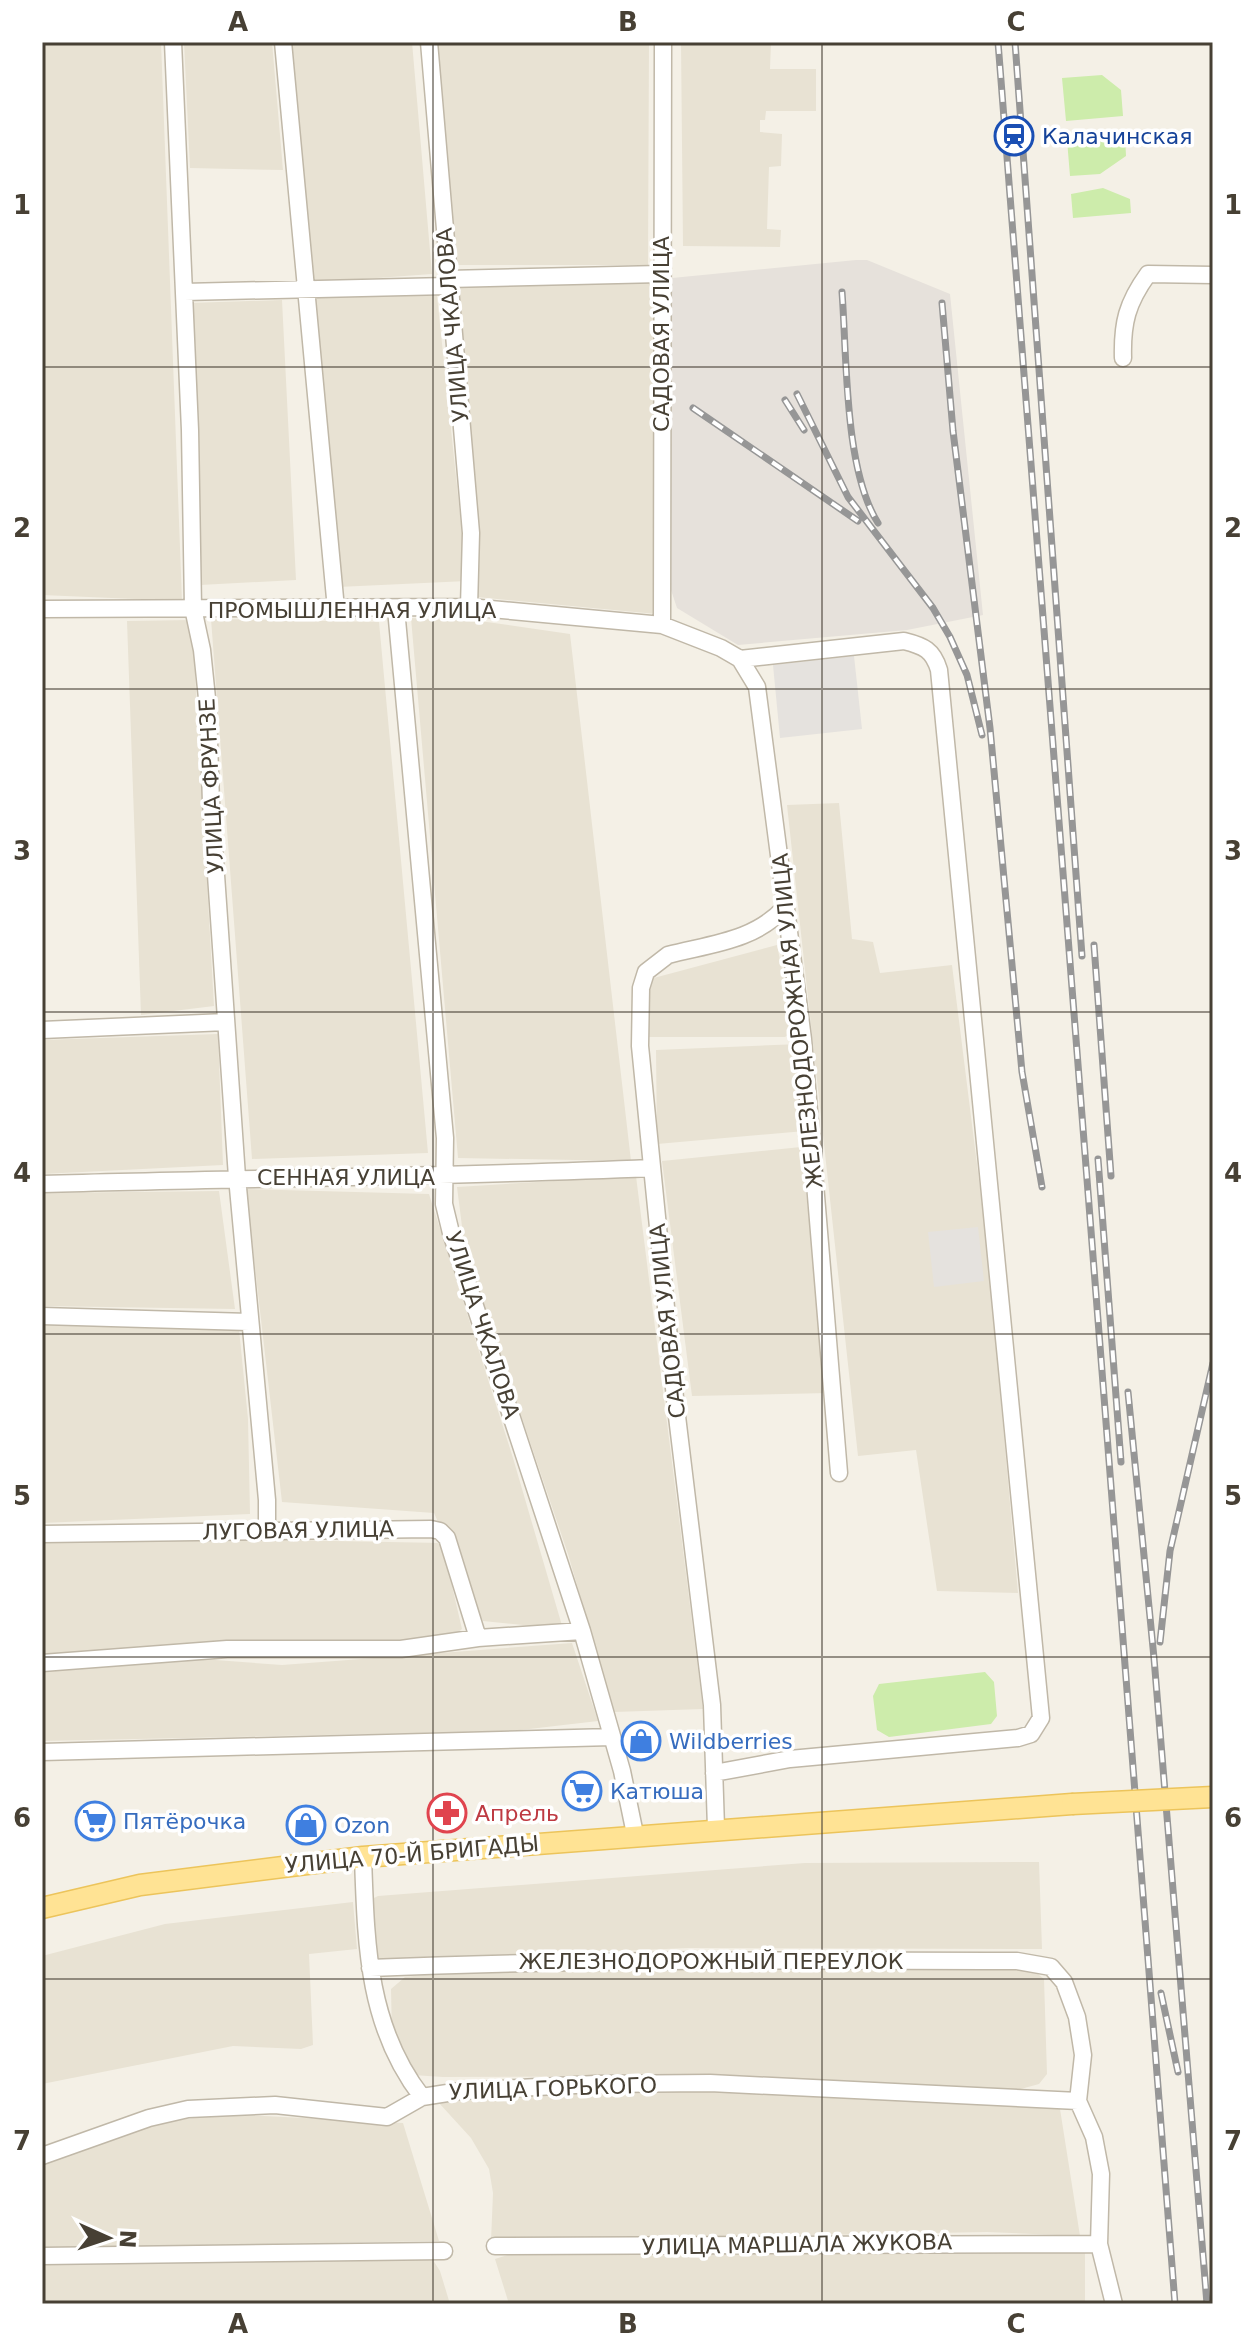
<svg xmlns="http://www.w3.org/2000/svg" width="1255" height="2346" font-family="'DejaVu Sans',sans-serif">
  <style>
    .residential { fill: #e8e2d3 }
    .industrial { fill: #e6e1db }
    .green { fill: #cdecab }
    .parking { fill: #e5e2de }
    .lines { fill: none; stroke-linecap: round; stroke-linejoin: round }
    .minor-casing { stroke: #c0b8a8; stroke-width: 19 }
    .major-casing { stroke: #ecc45b; stroke-width: 23 }
    .minor { stroke: #fff; stroke-width: 16 }
    .major { stroke: #ffe394; stroke-width: 20 }
    .rail-casing { stroke: #969696; stroke-width: 7 }
    .rail { stroke: #fff; stroke-width: 4; stroke-dasharray: 12; stroke-linecap: butt }
    .major-bridge-casing { stroke: #ecc45b; stroke-width: 23; stroke-linecap: butt }
    .major-bridge { stroke: #ffe394; stroke-width: 20 }
    .grid { fill: none; stroke: #474034; stroke-width: 2; stroke-opacity: 0.55 }
    .labels { text-anchor: middle; stroke-width: 7; stroke-linejoin: round; paint-order: stroke }
    .transit-label { font-size: 22px; fill: #164399; stroke: #fff; text-anchor: start }
    .street-label { font-size: 22px; fill: #474034; stroke: #fff }
    .shop-label { font-size: 22px; fill: #366cbe; stroke: #fff; text-anchor: start }
    .health-label { font-size: 22px; fill: #be3a42; stroke: #fff; text-anchor: start }
    .neatline { fill: none; stroke: #474034; stroke-width: 3 }
    .grid-label { font-size: 26px; text-anchor: middle; font-weight: bold; fill: #474034 }
  </style>
  <rect width="100%" height="100%" fill="#f4f0e6"/>
  <path class="residential" d="M42,42h119l21,559 -140,-6z
    M184,42h88l11,128 -93,-2z
    M289,42h123l20,232 -124,9z
    M437,42h212l-1,223h-192z
    M681,42h90l-1,27h46v42h-50l-1,9h-5v12l22,2 -1,32 -12,1 -2,62 14,1 -1,17 -97,-1z
    M654,280l2,334 -179,-17 -21,-313z
    M309,295l128,1 30,285 -129,6z
    M282,300l14,280 -96,5 -11,-282z
    M411,618l76,4 83,12 61,527 -173,-3z
    M211,619l168,3 49,531 -176,6z
    M192,620l22,386 -73,9 -14,-394z
    M839,803l13,136 21,3 7,31 72,-8 34,271 32,357 -81,-2 -21,-141 -58,6 -71,-651z
    M777,945l17,85 -9,7h-138l3,-58z
    M218,1034l5,131 -181,9v-134z
    M800,1044l5,87 -148,13 -1,-94z
    M801,1147l27,246 -136,3 -30,-235z
    M636,1176l67,533 -89,3 -46,-158 -103,-304 -8,-63z
    M246,1189l183,5 84,264 50,171 -80,-8 -49,-108 -152,-11z
    M219,1191l16,118 -193,-3v-113z
    M42,1322l197,7 9,90 2,95 -208,9z
    M233,1539l209,4 20,86 -15,12 -272,3 -133,11v-113z
    M572,1643l26,78 -86,10 -470,10v-72l160,-10 80,6z
    M1039,1862l3,87 -353,-1 -312,13 -5,-62 6,-3 427,-33z
    M353,1902l4,47 -48,5 4,91 -12,4 -68,-3 -191,38v-128l123,-32z
    M797,1964l236,6 11,9 3,95 -8,10 -26,7 -303,-15 -267,1 -30,-2 -21,-40 -1,-46 14,-12 53,-6h203z
    M708,2091l352,18 20,127 -93,-4 -496,9 2,-48 -4,-24 -18,-31 -32,-35 38,-8z
    M224,2114l179,9 36,118 -397,7v-87l122,-39z
    M974,2249l111,4v51h-576l-14,-45 19,-6z
    M431,2257l9,14 10,33h-408v-42z"/>
  <path class="industrial" d="M856,260h11l83,34 33,321 -76,15 -169,15 -61,-37 -9,-27 -2,-296 6,-7z"/>
  <path class="green" d="M1102,75l19,15 2,26 -57,5 -4,-43z
    M1125,135l1,21 -26,18 -30,2 -3,-36z
    M1103,188l27,11 1,14 -58,5 -2,-24z
    M985,1672l9,10 3,34 -6,8 -102,13 -12,-7 -4,-34 6,-12z"/>
  <path class="parking" d="M854,656l8,73 -82,9 -7,-73z
    M978,1227l6,54 -50,6 -6,-55z"/>
  <g class="lines">
    <defs>
      <path id="minor" d="M173,42l17,388 3,178 9,42 6,58 3,95 26,374 30,323v29
        M283,42l53,567
        M429,42l42,491 -2,74
        M448,279l213,-5
        M184,292l264,-6
        M1123,358c-1,-35 4,-55 25,-84l65,1
        M42,609l427,-2 193,18 59,23 19,11 17,28 46,352 36,434
        M396,609l49,529 -1,66 7,29 131,398 40,140 13,63
        M662,625l1,-583
        M42,1030l184,-8
        M42,1184c203,-6 405,-7 608,-16
        M42,1316l207,6
        M42,1534l389,-5 9,2 7,7 31,100
        M42,1663l185,-14h174l77,-11 104,-7
        M42,1752l570,-15
        M714,1773l76,-14 228,-21 13,-4 10,-16 -102,-1048c-6,-20 -15,-24 -35,-29l-164,18
        M716,1828l-4,-123 -36,-297 -36,-362 1,-58 5,-16 22,-17c42,-11 87,-14 117,-48
        M363,1857c3,86 4,169 59,240
        M370,1968c216,-9 431,-8 647,-7l34,6 13,15 13,35 6,38 -5,46 16,36 7,37 -2,70 15,60
        M42,2156l107,-38 39,-9 87,-4 112,12 35,-20 38,-6 135,-7 115,-1 368,18
        M495,2246l604,-2
        M42,2256l402,-5"/>
      <path id="major" d="M42,1908l98,-23 223,-28 709,-53"/>
    </defs>
    <use href="#minor" class="minor-casing"/>
    <use href="#major" class="major-casing"/>
    <use href="#minor" class="minor"/>
    <use href="#major" class="major"/>
    <defs>
      <path id="rail" d="M998,42l177,2262
        M1015,42l67,914
        M842,292c5,65 2,177 36,231
        M942,303l11,128 37,297 32,344 20,115
        M797,394l51,103 85,111 17,29 17,38 15,60
        M785,400l19,30
        M693,408l165,113
        M1094,945l17,231
        M1098,1159l23,303
        M1128,1392l26,266 53,646
        M1160,1642l10,-91 43,-188
        M1161,1993l17,79"/>
    </defs>
    <use href="#rail" class="rail-casing"/>
    <use href="#rail" class="rail"/>
    <defs>
      <path id="major-bridge" d="M1072,1804l141,-7"/>
    </defs>
    <use href="#major-bridge" class="major-bridge-casing"/>
    <use href="#major-bridge" class="major-bridge"/>
  </g>
  <path class="grid" d="M433,42v2262M822,42v2262M42,367h1171M42,689h1171M42,1012h1171M42,1334h1171M42,1657h1171M42,1979h1171"/>
  <defs>
    <symbol id="station-ring" viewBox="-11 -11 22 22"><circle r="9.5" fill="#fff" stroke="#1a4fb4" stroke-width="1.5"/><path d="M-3-6H3Q5-6 5-4V2Q5 4 3 4L4.5 6H3L1.5 4h-3L-3 6H-4.5L-3 4Q-5 4-5 2V-4Q-5-6-3-6ZM-3.5-4v3h7v-3ZM-3.5 1v1.5H-2V1ZM2 1v1.5H3.5V1Z" fill="#1a4fb4"/></symbol>
    <symbol id="shop-ring" viewBox="-11 -11 22 22"><circle r="9.5" fill="#fff" stroke="#3f7fe0" stroke-width="1.5"/><path d="M-5-2.5h2.3a2.7 3.5 0 0 1 5.4 0H5L5.5 6h-11ZM-1.5-2.5h3a1.5 2.3 0 0 0-3 0Z" fill="#3f7fe0"/></symbol>
    <symbol id="supermarket-ring" viewBox="-11 -11 22 22"><circle r="9.5" fill="#fff" stroke="#3f7fe0" stroke-width="1.5"/><path d="M-6-5.5h2.5l.6 2H6L4.5 2H-2.5L-4.4-4H-6ZM-1.5 3.2a1.3 1.3 0 1 0 .1 0ZM3 3.2a1.3 1.3 0 1 0 .1 0Z" fill="#3f7fe0"/></symbol>
    <symbol id="pharmacy-ring" viewBox="-11 -11 22 22"><circle r="9.5" fill="#fff" stroke="#e0444e" stroke-width="1.5"/><path d="M-2-6h4v4h4v4h-4v4h-4v-4h-4v-4h4Z" fill="#e0444e"/></symbol>
  </defs>
  <g fill-rule="evenodd">
    <use href="#station-ring" x="992" y="114" width="44" height="44"/>
    <use href="#shop-ring" x="619" y="1719" width="44" height="44"/>
    <use href="#supermarket-ring" x="560" y="1769" width="44" height="44"/>
    <use href="#pharmacy-ring" x="425" y="1791" width="44" height="44"/>
    <use href="#supermarket-ring" x="73" y="1799" width="44" height="44"/>
    <use href="#shop-ring" x="284" y="1803" width="44" height="44"/>
  </g>
  <g class="labels">
    <g class="transit-label">
      <text x="1042" y="144">Калачинская</text>
    </g>
    <g class="street-label">
      <text transform="translate(452 325) rotate(-95)" y="8">УЛИЦА ЧКАЛОВА</text>
      <text transform="translate(661 334) rotate(-90)" y="8">САДОВАЯ УЛИЦА</text>
      <text x="352" y="618">ПРОМЫШЛЕННАЯ УЛИЦА</text>
      <text transform="translate(211 786) rotate(-93)" y="8">УЛИЦА ФРУНЗЕ</text>
      <text transform="translate(797 1021) rotate(-96)" y="8">ЖЕЛЕЗНОДОРОЖНАЯ УЛИЦА</text>
      <text x="346" y="1185">СЕННАЯ УЛИЦА</text>
      <text transform="translate(667 1321) rotate(-96)" y="8">САДОВАЯ УЛИЦА</text>
      <text transform="translate(483 1325) rotate(72)" y="8">УЛИЦА ЧКАЛОВА</text>
      <text transform="translate(298 1530) rotate(-1)" y="8">ЛУГОВАЯ УЛИЦА</text>
      <text transform="translate(412 1854) rotate(-5)" y="8">УЛИЦА 70-Й БРИГАДЫ</text>
      <text x="711" y="1969">ЖЕЛЕЗНОДОРОЖНЫЙ ПЕРЕУЛОК</text>
      <text transform="translate(553 2088) rotate(-2)" y="8">УЛИЦА ГОРЬКОГО</text>
      <text transform="translate(797 2244) rotate(-1)" y="8">УЛИЦА МАРШАЛА ЖУКОВА</text>
    </g>
    <g class="shop-label">
      <text x="669" y="1749">Wildberries</text>
      <text x="610" y="1799">Катюша</text>
      <text x="123" y="1829">Пятёрочка</text>
      <text x="334" y="1833">Ozon</text>
    </g>
    <g class="health-label">
      <text x="475" y="1821">Апрель</text>
    </g>
  </g>
  <rect width="1255" height="2346" fill="none" stroke="#ffffff" stroke-width="88"/>
  <g transform="translate(108 2238) rotate(93)" stroke="#ffffff" stroke-width="6" paint-order="stroke">
  <path d="M0-6L14 30L0 20L-14 30Z" fill="#474034"/>
  <text y="-12" font-size="22" font-weight="bold" text-anchor="middle" fill="#474034">N</text>
  </g>
  <rect x="44" y="44" width="1167" height="2258" class="neatline"/>
  <g class="grid-label">
    <text x="238" y="31">A</text>
    <text x="628" y="31">B</text>
    <text x="1016" y="31">C</text>
    <text x="22" y="214">1</text>
    <text x="1233" y="214">1</text>
    <text x="22" y="537">2</text>
    <text x="1233" y="537">2</text>
    <text x="22" y="860">3</text>
    <text x="1233" y="860">3</text>
    <text x="22" y="1182">4</text>
    <text x="1233" y="1182">4</text>
    <text x="22" y="1505">5</text>
    <text x="1233" y="1505">5</text>
    <text x="22" y="1827">6</text>
    <text x="1233" y="1827">6</text>
    <text x="22" y="2150">7</text>
    <text x="1233" y="2150">7</text>
    <text x="238" y="2333">A</text>
    <text x="628" y="2333">B</text>
    <text x="1016" y="2333">C</text>
  </g>
</svg>
